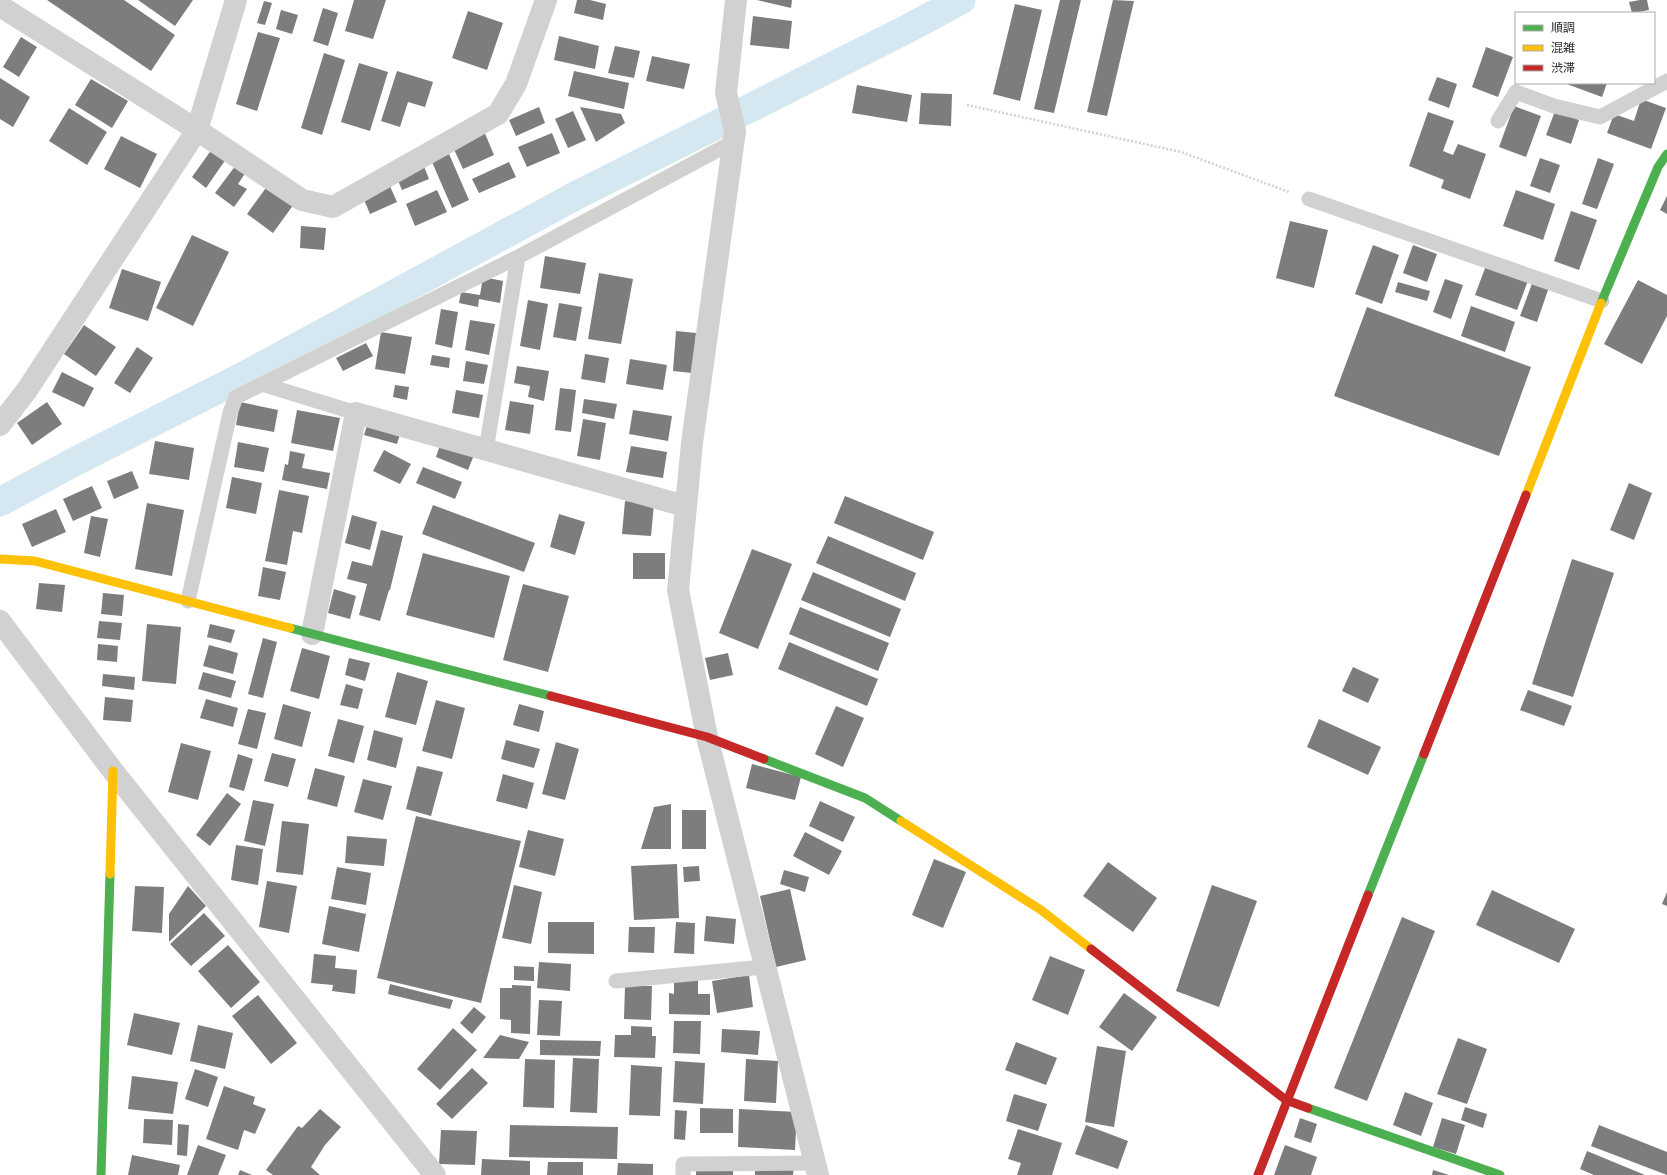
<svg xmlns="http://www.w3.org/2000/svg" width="1667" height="1175" font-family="Signika,'Noto Sans JP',sans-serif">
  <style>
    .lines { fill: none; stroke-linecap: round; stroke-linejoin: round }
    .canal { stroke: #d5e8f2; stroke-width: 29 }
    .building { fill: #7d7d7d }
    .path { stroke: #d1d1d1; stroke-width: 2.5; stroke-dasharray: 2 2; stroke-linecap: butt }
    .lane { stroke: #d1d1d1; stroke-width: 15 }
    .street { stroke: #d1d1d1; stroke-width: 22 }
    .fast { stroke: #4caf50; stroke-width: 9 }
    .slow { stroke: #ffc107; stroke-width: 9 }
    .jam { stroke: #c62828; stroke-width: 9 }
  </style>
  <rect width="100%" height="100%" fill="#fff"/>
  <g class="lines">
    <path class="canal" d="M0,502l74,-40 166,-84 335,-182 334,-168 52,-28"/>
  </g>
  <path class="building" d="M47,0h77l51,35 -24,36z
    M138,0h55l-18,26z
    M354,0h32l-13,39 -28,-8z
    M577,0h13l16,4 -3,16 -29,-7z
    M757,0h35l-1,8z
    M1060,0h21l-27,113 -20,-4z
    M1113,0l21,1 -27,115 -20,-4z
    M1640,0h7l2,10 -17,3 -3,-11z
    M264,1l8,2 -7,22 -8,-2z
    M1015,4l27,6 -22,91 -27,-7z
    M323,8l15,5 -10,33 -15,-5z
    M281,10l17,5 -6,19 -16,-5z
    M468,11l35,12 -16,47 -35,-12z
    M753,16l39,5 -3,28 -39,-4z
    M258,32l22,6 -23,73 -21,-7z
    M559,36l40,10 -4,23 -41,-9z
    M21,37l16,10 -18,30 -16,-10z
    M615,46l25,5 -6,27 -26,-5z
    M1486,47l27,10 -15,40 -26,-10z
    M324,53l21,7 -23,75 -21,-7z
    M652,56l38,8 -6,25 -38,-8z
    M359,63l29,9 -18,59 -29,-9z
    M397,71l36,11 -8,25 -17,-5 -8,25 -19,-6z
    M574,71l55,12 -5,26 -56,-13z
    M1437,77l20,7 -8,24 -21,-8z
    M0,78l30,19 -17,30 -13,-8z
    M91,79l37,22 -16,27 -37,-23z
    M1564,83h43l-5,14z
    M857,85l55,10 -5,27 -55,-9z
    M921,93l31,1 -1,32 -32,-2z
    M1641,99l25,9 -15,41 -44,-16 7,-19 20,7z
    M1514,106l27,10 -15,41 -27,-10z
    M539,107l6,16 -29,13 -7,-16z
    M580,107l41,7 4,9 -29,19z
    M69,108l38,24 -20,33 -38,-24z
    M573,111l13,29 -18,8 -13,-29z
    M1555,111l24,9 -8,24 -25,-9z
    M1428,112l26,9 -11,30 10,4 5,-11 28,10 -16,45 -29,-11 3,-8 -35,-14z
    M484,131l10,24 -31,14 -11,-24z
    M552,133l8,20 -33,14 -9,-20z
    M121,136l36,18 -17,34 -36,-19z
    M212,149l14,10 -20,29 -14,-11z
    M449,154l20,46 -17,8 -20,-46z
    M1540,158l20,7 -10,28 -20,-7z
    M1598,158l16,6 -17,45 -15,-5z
    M509,162l7,15 -37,16 -7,-14z
    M423,164l6,15 -27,11 -6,-14z
    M236,165l10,7 -8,12 9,5 -13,18 -19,-14z
    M389,184l8,18 -27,12 -8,-19z
    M268,185l26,19 -21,29 -26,-19z
    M437,190l10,22 -32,14 -9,-22z
    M1516,190l39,14 -12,36 -40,-14z
    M1667,196v18l-7,-4z
    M1571,211l26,9 -18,50 -25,-9z
    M1290,221l38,9 -14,58 -38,-10z
    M301,226l25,2 -2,22 -24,-2z
    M192,235l37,17 -36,74 -37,-18z
    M1373,245l26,10 -17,49 -27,-10z
    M1413,245l24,9 -10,28 -24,-9z
    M545,256l41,7 -6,31 -40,-6z
    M1487,263l42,15 -12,32 -42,-15z
    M122,269l39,13 -13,39 -39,-13z
    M599,273l34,6 -12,65 -33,-5z
    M483,277l20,4 -3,22 -21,-4 -1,8 -19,-4 2,-11 19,3z
    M1445,279l18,6 -12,34 -18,-7z
    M1638,280l29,15v21l-25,48 -38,-20z
    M1533,281l16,6 -12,35 -17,-6z
    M1398,282l32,9 -3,10 -32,-9z
    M528,300l20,4 -8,46 -20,-4z
    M559,303l23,4 -6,34 -23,-4z
    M1471,306l44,16 -10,30 -44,-16z
    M1367,307l164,60 -32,89 -165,-60z
    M441,309l17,3 -6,36 -17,-4z
    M470,320l25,4 -6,31 -24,-5z
    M84,325l32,22 -20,29 -32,-22z
    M676,331l20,2 -4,40 -19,-2z
    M381,332l31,5 -7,37 -30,-5z
    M366,343l7,13 -30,15 -7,-13z
    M137,347l16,11 -23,35 -16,-10z
    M585,354l24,4 -4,25 -24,-4z
    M432,355l18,3 -1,10 -19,-3z
    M630,359l37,6 -4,25 -37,-6z
    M466,361l22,4 -4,19 -21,-3z
    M517,366l32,5 -5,30 -16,-4 2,-11 -16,-3z
    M62,372l32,16 -10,19 -32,-15z
    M395,385l14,2 -2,13 -14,-3z
    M560,388l16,2 -5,42 -16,-2z
    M456,390l27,5 -4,23 -27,-5z
    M584,399l33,5 -3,15 -32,-6z
    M510,401l24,4 -4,29 -25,-4z
    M47,402l15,22 -30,21 -15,-22z
    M240,402l38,8 -4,22 -38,-7z
    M297,410l43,8 -7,33 -42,-8z
    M633,410l39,6 -4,25 -39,-7z
    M583,419l23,4 -6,37 -23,-4z
    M368,422l33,9 -4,13 -33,-9z
    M155,441l39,7 -5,32 -40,-6z
    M238,442l31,6 -5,24 -30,-5z
    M441,442l33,13 -6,15 -32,-13z
    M631,446l36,6 -4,26 -37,-6z
    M384,450l27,14 -11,20 -27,-13z
    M290,451l15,3 -3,14 28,5 -3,16 -45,-9 3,-16 3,1z
    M423,467l39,15 -7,17 -39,-16z
    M132,471l7,17 -25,11 -7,-18z
    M232,477l30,6 -6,31 -30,-6z
    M1629,483l23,10 -18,47 -24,-10z
    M92,486l10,22 -29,13 -10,-22z
    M279,490l30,6 -7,37 -9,-2 -6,34 -22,-4z
    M845,496l89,36 -11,28 -89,-37z
    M625,501l29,3 -3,32 -29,-2z
    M147,503l37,7 -12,66 -37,-7z
    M433,505l102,38 -11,29 -102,-38z
    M56,509l10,23 -34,15 -10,-23z
    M559,514l26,8 -10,33 -25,-8z
    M352,515l25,7 -7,28 -25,-7z
    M91,516l17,3 -8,38 -16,-4z
    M381,530l22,6 -13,54h-1l-9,31 -21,-6 8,-31 -20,-5 5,-18 20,5z
    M828,536l88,37 -11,28 -89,-38z
    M752,549l40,15 -34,85 -39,-16z
    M423,553l87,23 -16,62 -88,-23z
    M633,553h32v26h-32z
    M1572,559l42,14 -41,124 -41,-13z
    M263,567l23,5 -6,28 -22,-4z
    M813,572l88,37 -11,28 -89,-37z
    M39,583l26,2 -3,27 -26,-3z
    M523,584l46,12 -21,76 -45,-12z
    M334,589l22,7 -6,23 -22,-6z
    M103,593l21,2 -2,21 -21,-2z
    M800,607l89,36 -11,28 -89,-37z
    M99,621l23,2 -2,17 -23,-2z
    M147,624l34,3 -5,57 -34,-3z
    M210,624l25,6 -4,13 -24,-6z
    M263,638l14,4 -14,56 -15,-4z
    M789,642l89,37 -11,27 -89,-37z
    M98,644l20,2 -1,16 -20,-2z
    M209,645l29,8 -5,21 -30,-8z
    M302,648l28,8 -11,43 -29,-8z
    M728,653l5,22 -23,5 -5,-22z
    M349,658l21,5 -5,18 -20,-6z
    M1353,667l26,12 -11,24 -26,-12z
    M203,672l33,9 -5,17 -33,-9z
    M397,672l31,9 -12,44 -31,-8z
    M103,674l32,3 -1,13 -32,-4z
    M346,684l17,5 -5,20 -18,-4z
    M1528,690l44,16 -8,20 -44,-16z
    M105,697l28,3 -2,22 -28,-2z
    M206,699l32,9 -5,19 -33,-9z
    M436,700l29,8 -13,51 -30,-8z
    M283,704l28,8 -9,35 -28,-8z
    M519,704l25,7 -5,21 -26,-7z
    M836,706l28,12 -21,49 -28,-13z
    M248,709l18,4 -9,36 -19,-5z
    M338,719l26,7 -10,37 -26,-7z
    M1319,719l62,28 -13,28 -61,-28z
    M374,730l29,8 -7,30 -29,-8z
    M506,740l34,9 -6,19 -33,-9z
    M556,742l23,7 -14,51 -23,-6z
    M181,743l30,8 -13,49 -30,-8z
    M272,753l24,6 -8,28 -24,-6z
    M238,754l15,5 -9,32 -15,-4z
    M752,764l49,13 -6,23 -49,-12z
    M417,766l26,6 -12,44 -25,-7z
    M315,768l30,8 -8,31 -30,-8z
    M503,774l31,9 -7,26 -31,-8z
    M363,779l29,7 -9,34 -29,-8z
    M227,793l14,11 -31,42 -14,-11z
    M253,800l21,4 -9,42 -21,-5z
    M820,801l35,16 -12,25 -34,-16z
    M671,804v45h-30l13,-42z
    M682,810h24v39h-24z
    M416,816l105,25 -40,162 -104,-25z
    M282,821l27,3 -6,51 -27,-3z
    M528,830l36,9 -9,37 -36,-9z
    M805,832l37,19 -13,24 -36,-19z
    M347,836l40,3 -3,27 -39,-3z
    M236,845l27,4 -5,36 -27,-5z
    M934,859l32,13 -23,56 -31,-13z
    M1108,862l49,36 -24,34 -50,-36z
    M677,864l2,54 -45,2 -3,-54z
    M699,866l1,15 -16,1 -1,-15z
    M337,867l34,6 -5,32 -35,-6z
    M784,870l25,7 -4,15 -25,-8z
    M267,881l30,5 -8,47 -30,-6z
    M514,885l28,7 -11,52 -29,-6z
    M1212,885l45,16 -38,106 -43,-16z
    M135,886l29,1 -2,46 -30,-2z
    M188,886l18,20 -37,36v-28z
    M790,889l16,71 -30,7 -16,-71z
    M1492,890l83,39 -16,34 -83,-38z
    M1667,892v14l-5,-2z
    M329,906l37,8 -7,38 -37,-8z
    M204,913l21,23 -34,30 -21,-22z
    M706,916l30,3 -2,25 -30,-3z
    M1402,917l33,14 -68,170 -33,-13z
    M548,922h46v32l-46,-1z
    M676,922l19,1 -1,31 -20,-1z
    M629,927h26l-1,26 -26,-1z
    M228,945l32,37 -29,26 -33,-37z
    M314,954l22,2 -1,12 22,2 -2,24 -23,-3 1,-6 -22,-2z
    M1050,956l35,14 -17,45 -36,-15z
    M539,962l32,2 -1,27 -33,-3z
    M514,966l20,1v14l-20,-1z
    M749,975l4,32 -36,6 -5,-32z
    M674,980h24v14h12v21l-41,-1v-21l5,1z
    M390,984l63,16 -3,9 -62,-15z
    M512,985l19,1 -1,48 -19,-1v-13l-11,-1v-31h12z
    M625,986h27l-1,34 -27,-1z
    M1124,993l33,24 -25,34 -33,-24z
    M258,995l39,48 -26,21 -39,-48z
    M539,1000l23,1 -2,35 -23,-1z
    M474,1007l12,10 -14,17 -12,-11z
    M134,1013l46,10 -8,32 -45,-10z
    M674,1021h27l-1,33 -27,-1z
    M198,1025l35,8 -8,36 -35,-8z
    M631,1026l21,1v9h4l-1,22 -41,-1 1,-22h16z
    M453,1028l24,22 -37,40 -23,-21z
    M722,1029l38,2 -2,24 -37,-3z
    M500,1035l29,7 -10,17 -36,-1z
    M1458,1038l29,11 -20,55 -30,-10z
    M540,1040l61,1 -1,15 -60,-1z
    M1016,1042l41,16 -11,27 -41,-15z
    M1097,1046l29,5 -12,76 -29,-5z
    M573,1058l26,1 -2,54 -27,-1z
    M525,1059l30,1 -1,48 -31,-1z
    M746,1059l32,2 -2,42 -32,-2z
    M675,1061l30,2 -2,41 -30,-2z
    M631,1065l31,2 -2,49 -31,-1z
    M472,1068l16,15 -36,36 -16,-15z
    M195,1069l23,8 -10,30 -23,-8z
    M132,1076l46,6 -5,32 -45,-5z
    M224,1086l31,11 -2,7 13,5 -11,25 -11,-4 -6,20 -32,-11z
    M1405,1092l28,11 -12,33 -28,-11z
    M1014,1094l33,10 -9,27 -32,-10z
    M1465,1107l22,7 -4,14 -22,-8z
    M700,1108l33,1v24h-33z
    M320,1109l21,18 -16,18 -14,22 9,8h-47l-7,-5 32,-44 4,2z
    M739,1109l58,3 -2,38 -57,-3z
    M675,1110l12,1 -2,29 -11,-1z
    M1300,1118l17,6 -6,19 -17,-6z
    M1442,1118l23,7 -9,29 -23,-7z
    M144,1119l29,1 -1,25 -29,-2z
    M178,1124l11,1 -2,31 -10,-1z
    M510,1125l108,2 -1,32 -108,-2z
    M1086,1125l42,16 -10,28 -43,-15z
    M1599,1125l68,27v23l-76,-29z
    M1018,1129l44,14 -10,32h-35l4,-12 -13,-4z
    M441,1130l36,1 -2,34 -36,-1z
    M198,1145l28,10 -8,20h-31z
    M1285,1145l32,12 -6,18h-37z
    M1587,1151l58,24h-51l-14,-6z
    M132,1155l48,10 -2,10h-50z
    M482,1159l48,2v14h-49z
    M548,1162h35v13h-36z
    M618,1163l35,1v11h-36z
    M696,1166l37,1v8h-37z
    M755,1167l39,1 -1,7h-38z
    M240,1170l12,5h-14z
    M1433,1170l16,5h-17z"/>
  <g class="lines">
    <path class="path" d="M967,105l214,47 108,40"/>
    <path class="lane" d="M1498,121l18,-29 38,14 46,11 67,-36
      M1309,199l293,102
      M262,384l94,29
      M486,450l32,-193
      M188,601l42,-188 6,-16 282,-140 215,-115
      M616,981l148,-14
      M683,1175v-11l133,-1"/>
    <path class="street" d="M236,0l-39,130 105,70 31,7 165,-93 18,-30 30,-84
      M736,0l-10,93 9,38 -43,312 -14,147 29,147 111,438
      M0,6l197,124 -170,260 -27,35
      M0,621l113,150 322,404
      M312,634l44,-221 329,93"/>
    <path class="fast" d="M1601,303l57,-136 9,-13
      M290,628l261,68
      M764,759l101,39 36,23
      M1368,895l56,-141
      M1308,1108l192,67
      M101,1175l9,-301"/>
    <path class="slow" d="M1526,495l75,-192
      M0,559l35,2 255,67
      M901,821l140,89 50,39
      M110,874l3,-103"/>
    <path class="jam" d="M551,696l156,41 57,22
      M1424,754l102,-259
      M1091,949l195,151 22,8
      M1258,1175l110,-280"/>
  </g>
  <rect x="1515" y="12" width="140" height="72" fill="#ffffff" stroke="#ababab"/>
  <rect x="1523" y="25" width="20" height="6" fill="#4caf50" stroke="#ababab"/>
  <text x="1551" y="32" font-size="12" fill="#2c2c2c">順調</text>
  <rect x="1523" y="45" width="20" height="6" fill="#ffc107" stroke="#ababab"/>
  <text x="1551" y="52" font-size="12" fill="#2c2c2c">混雑</text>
  <rect x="1523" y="65" width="20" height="6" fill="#c62828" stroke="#ababab"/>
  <text x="1551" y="72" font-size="12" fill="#2c2c2c">渋滞</text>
</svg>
